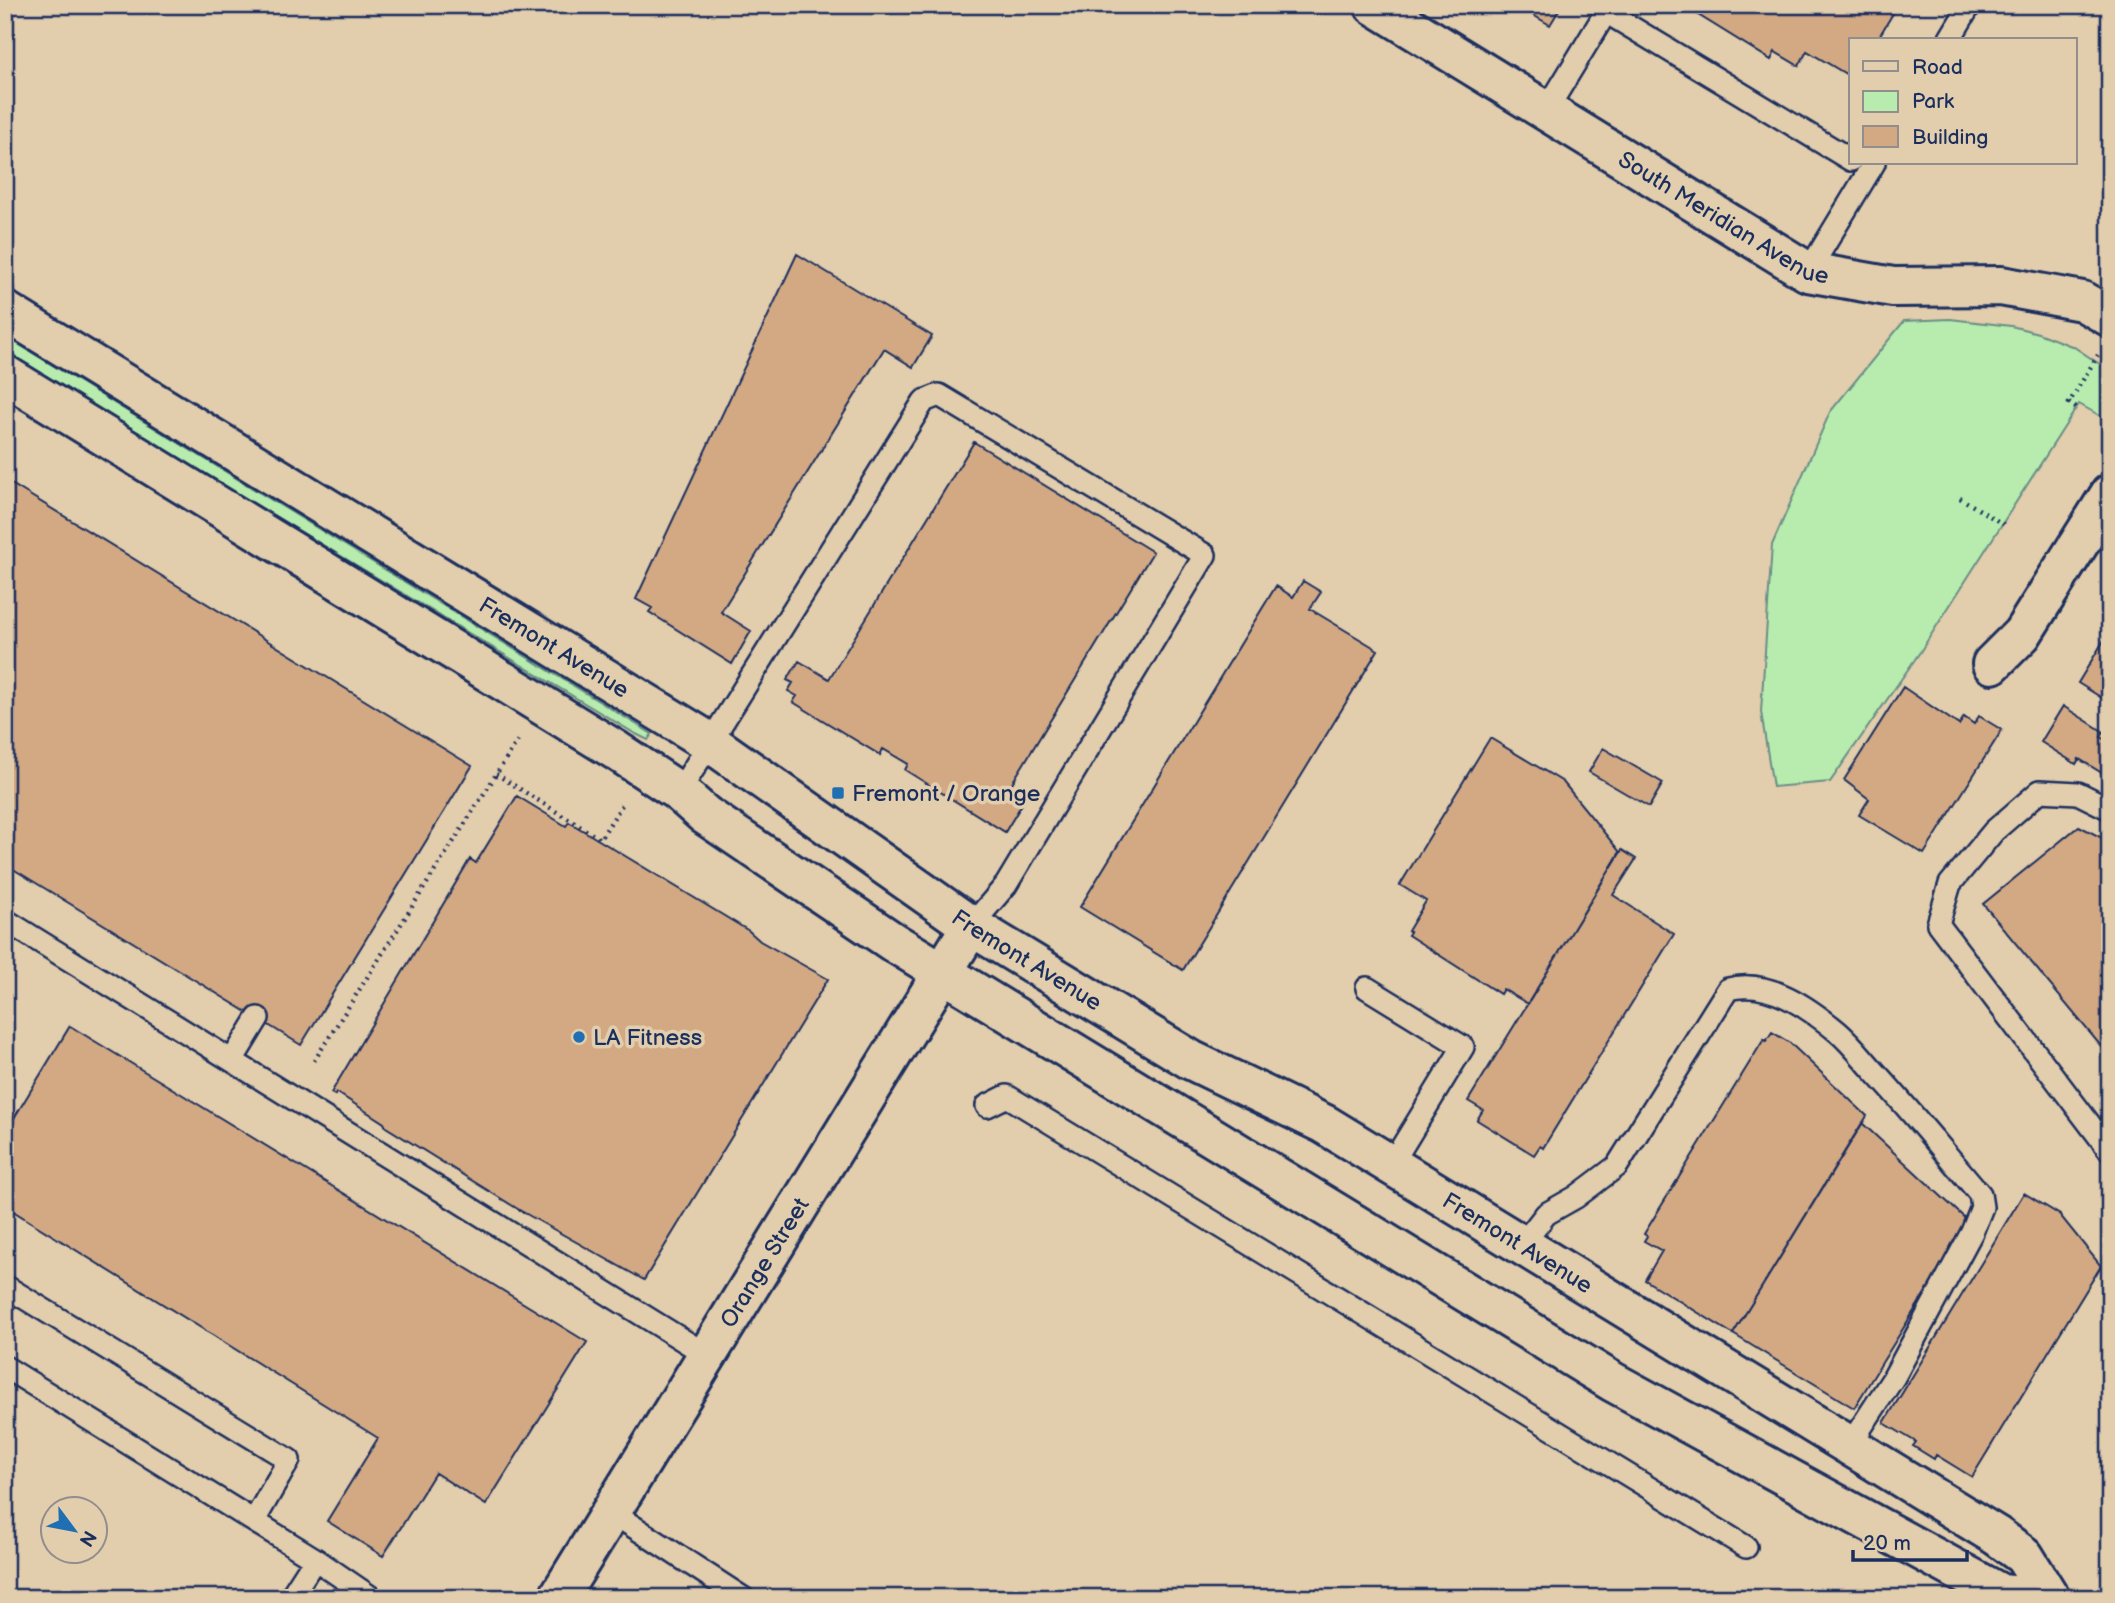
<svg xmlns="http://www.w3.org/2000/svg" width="2115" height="1603" font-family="'Balsamiq Sans',sans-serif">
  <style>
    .green { fill: #b7ecae; stroke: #698e86; stroke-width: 2 }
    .building { fill: #d3a984; stroke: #1b2f5e; stroke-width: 2 }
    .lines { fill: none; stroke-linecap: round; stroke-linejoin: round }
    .lane-casing { stroke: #1b2f5e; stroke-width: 26 }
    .street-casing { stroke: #1b2f5e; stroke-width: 44 }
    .secondary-casing { stroke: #1b2f5e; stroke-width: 44 }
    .path { stroke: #1b2f5e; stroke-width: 4.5; stroke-dasharray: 2 5; stroke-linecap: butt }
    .lane { stroke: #e2cdac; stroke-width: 21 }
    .street { stroke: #e2cdac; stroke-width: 38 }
    .secondary { stroke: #e2cdac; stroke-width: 38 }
    .poi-dot { fill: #1f6fb2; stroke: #e2cdac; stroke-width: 2.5 }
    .labels { text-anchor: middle; stroke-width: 7; stroke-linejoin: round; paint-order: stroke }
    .street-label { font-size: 23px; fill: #1b2f5e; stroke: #e2cdac }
    .poi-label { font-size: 23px; fill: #1b2f5e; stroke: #e2cdac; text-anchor: start }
  </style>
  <rect width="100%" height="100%" fill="#e2cdac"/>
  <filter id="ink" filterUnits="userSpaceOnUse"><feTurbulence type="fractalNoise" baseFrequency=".0143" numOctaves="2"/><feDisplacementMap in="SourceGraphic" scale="14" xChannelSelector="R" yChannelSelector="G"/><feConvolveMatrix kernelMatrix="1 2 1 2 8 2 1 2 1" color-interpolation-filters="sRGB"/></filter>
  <g filter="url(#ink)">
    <path class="green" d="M1950,319l61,7 27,7 36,14 36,24v36l-6,11 -25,-14 -159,248 -90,130 -57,5 -12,-75 11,-167 58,-133 74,-91z
      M5,336l647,398 -4,6 -14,-7 -629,-380z"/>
    <path class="building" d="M1516,5h46l-12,20z
      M1682,5h216l-21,35h-26v37l-44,-26 -8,15 -24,-14 -4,8z
      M797,254l135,82 -19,31 -29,-18 -163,263 30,19 -19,33 -83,-52 3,-4 -16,-9z
      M974,442l179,110 -144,236 16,11 -20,33 -100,-62 3,-6 -25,-15 -3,6 -87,-53 4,-6 -9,-5 5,-8 -6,-3 12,-19 30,18z
      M5,480l467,286 -171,279 -296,-181z
      M1303,581l18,11 -11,17 68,41 -195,320 -103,-63 196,-321 17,11z
      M2104,640l6,3v60l-32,-20z
      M1903,687l56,38 5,-8 10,7 5,-8 23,14 -78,124 -65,-39 10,-16 -25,-19z
      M2063,706l41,26 -3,5 9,5v36l-31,-19 -3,5 -35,-22z
      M1490,738l73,44 57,70 -92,152 -25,-15 -3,5 -92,-59 2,-3 -2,-1 18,-30 -26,-16z
      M1603,748l60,35 -14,24 -60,-35z
      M517,796l49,30 3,-4 180,109 11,10 68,38 -184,301 -123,-69 -135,-84 -2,-4 -48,-31 -1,3 -4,-2 139,-234 6,4z
      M2079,826l31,16v215l-127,-153z
      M1622,850l14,9 -23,36 61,39 -131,214 -3,-2 -6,9 -57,-35 6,-10 -15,-9z
      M70,1026l517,316 -101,163 -51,-32 -52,83 -56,-35 51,-83 -373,-232v-73z
      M1772,1032l18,11 77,73 -134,218 -88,-54 17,-29 -18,-10 3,-5 -3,-2 120,-195 2,2z
      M1862,1123l107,99 -115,186 -121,-74z
      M2024,1193l36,22 41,51 -129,211 -36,-22 -2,4 -21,-13 3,-4 -32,-19z"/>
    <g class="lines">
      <defs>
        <path id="lane" d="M1949,40l21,-35
          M1546,111l60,-99 245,148
          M1808,272l66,-109
          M679,792l245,-391 15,-6 266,160 -199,330 -35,41
          M2110,809l-32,-16 -38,-2 -46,40 -44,53 -12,40 172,227
          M5,920l702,435
          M1367,988l96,59 -72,118
          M233,1059l25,-41
          M987,1106l20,-10 739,451
          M1522,1245l24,-31 30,-17 41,-31 111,-177c40,-11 81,19 110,43 14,12 25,27 37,40 36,39 70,81 105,122l2,13 -10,25 -78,145 -45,69
          M5,1286l284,174 -35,61
          M5,1367l310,192 57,39
          M611,1512l132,86
          M290,1598l25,-39"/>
        <g id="street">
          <path id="s1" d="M1374,5l434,267 85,15 108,-1 81,15 28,16"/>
          <path d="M1992,664l30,-30 88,-140"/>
          <path id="s2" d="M558,1598l413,-672"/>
        </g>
        <g id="secondary">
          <path id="s3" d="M5,311l706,432 260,183 220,134 133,64 673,412 27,20 26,42"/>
          <path d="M5,375l612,376 62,41 26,23 188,127 720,440 388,212 44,4"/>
        </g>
      </defs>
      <use href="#lane" class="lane-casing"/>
      <use href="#street" class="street-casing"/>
      <use href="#secondary" class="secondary-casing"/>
      <path class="path" d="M2076,408l-7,-5 29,-48
        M1960,498l46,28
        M496,774l104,65 22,-34
        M314,1061l206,-324"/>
      <use href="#lane" class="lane"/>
      <use href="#street" class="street"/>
      <use href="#secondary" class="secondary"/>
    </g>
  </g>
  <g class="poi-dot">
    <rect x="831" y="786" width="14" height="14" rx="3.5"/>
    <circle cx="579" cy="1037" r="7"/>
  </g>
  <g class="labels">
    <g class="street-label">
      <text dy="8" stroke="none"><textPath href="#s1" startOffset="410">South Meridian Avenue</textPath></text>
      <text dy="8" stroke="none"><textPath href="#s3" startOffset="644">Fremont Avenue</textPath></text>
      <text dy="8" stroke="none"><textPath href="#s3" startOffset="1211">Fremont Avenue</textPath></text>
      <text dy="8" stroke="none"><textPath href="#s3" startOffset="1778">Fremont Avenue</textPath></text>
      <text dy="8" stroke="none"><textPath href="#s2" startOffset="394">Orange Street</textPath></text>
    </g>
    <g class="poi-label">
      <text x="852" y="801">Fremont / Orange</text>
      <text x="593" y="1045">LA Fitness</text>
    </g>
  </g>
  <rect width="2115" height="1603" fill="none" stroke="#e2cdac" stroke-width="28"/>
  <rect x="14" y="14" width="2087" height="1575" fill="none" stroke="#1b2f5e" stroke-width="2.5" filter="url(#ink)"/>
  <rect x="1849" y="38" width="228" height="126" fill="#e2cdac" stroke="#928e8d" stroke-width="2"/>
  <rect x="1863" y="61" width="35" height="10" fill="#e2cdac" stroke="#928e8d" stroke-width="2"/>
  <text x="1912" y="74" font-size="21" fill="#1b2f5e">Road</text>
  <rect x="1863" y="91" width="35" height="21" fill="#b7ecae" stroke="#928e8d" stroke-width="2"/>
  <text x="1912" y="108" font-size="21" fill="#1b2f5e">Park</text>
  <rect x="1863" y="126" width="35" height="21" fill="#d3a984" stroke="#928e8d" stroke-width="2"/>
  <text x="1912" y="144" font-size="21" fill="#1b2f5e">Building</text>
  <g transform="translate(74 1530) rotate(122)"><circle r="33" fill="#e2cdac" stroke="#928e8d" stroke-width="2"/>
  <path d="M0-5L12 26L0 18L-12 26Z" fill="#1f6fb2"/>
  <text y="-10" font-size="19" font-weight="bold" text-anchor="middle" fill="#1b2f5e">N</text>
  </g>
  <path d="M1853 1550v10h114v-10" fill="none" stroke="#1b2f5e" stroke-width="3.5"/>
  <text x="1863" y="1550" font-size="21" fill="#1b2f5e" stroke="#e2cdac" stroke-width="5" paint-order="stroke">20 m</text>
</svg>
